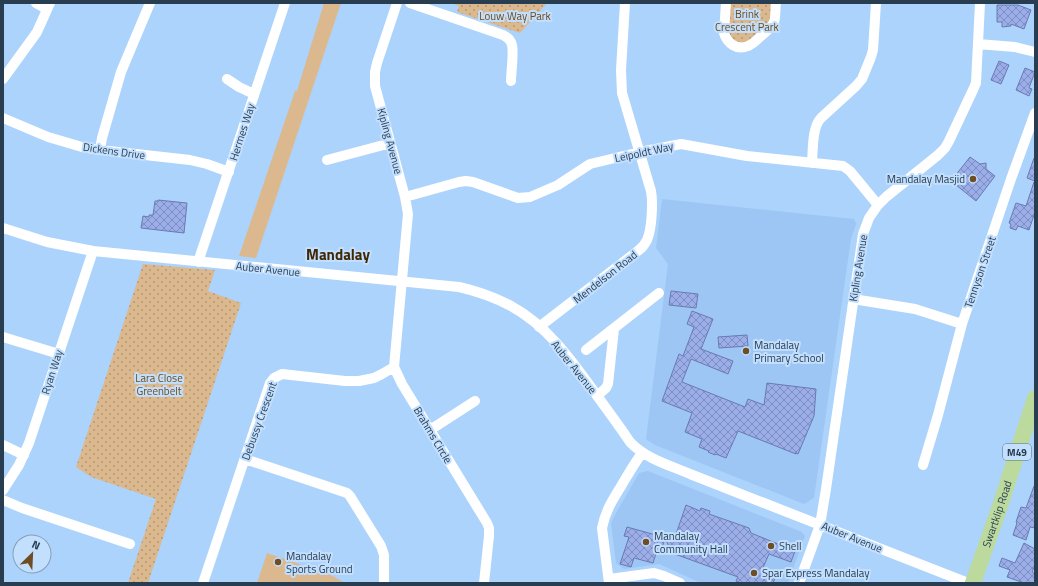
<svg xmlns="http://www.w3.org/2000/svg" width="1038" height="586" font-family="'Titillium Web',sans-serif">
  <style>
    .built { fill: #9dc6f4 }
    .grass { fill: #dcb88f }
    .park { fill: url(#park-dots) }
    .building { fill: url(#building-cross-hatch); stroke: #697ab2 }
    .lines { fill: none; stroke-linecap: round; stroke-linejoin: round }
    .minor { stroke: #fff; stroke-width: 10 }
    .primary { stroke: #bcd99e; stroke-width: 16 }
    .poi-dot { fill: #6f4e25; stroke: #c2dffe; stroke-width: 1.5 }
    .labels { text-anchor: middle; stroke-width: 4; stroke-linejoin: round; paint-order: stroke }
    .shield { fill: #c2dffe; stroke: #576e85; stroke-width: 1 }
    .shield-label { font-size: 10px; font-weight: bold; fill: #293d51 }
    .park-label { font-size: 11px; fill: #6f4a16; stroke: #c2dffe }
    .street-label { font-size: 11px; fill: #293d51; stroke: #c2dffe }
    .poi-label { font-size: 11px; fill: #293d51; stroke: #c2dffe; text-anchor: start }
    .district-label { font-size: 15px; font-weight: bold; fill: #412805; stroke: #c2dffe }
  </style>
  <defs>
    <pattern id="park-dots" width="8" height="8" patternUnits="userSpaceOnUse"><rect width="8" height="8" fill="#dcb88f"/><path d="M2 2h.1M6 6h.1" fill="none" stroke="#b29777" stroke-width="1.8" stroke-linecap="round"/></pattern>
    <pattern id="building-cross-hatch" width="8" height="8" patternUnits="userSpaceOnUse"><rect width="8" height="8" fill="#9baee9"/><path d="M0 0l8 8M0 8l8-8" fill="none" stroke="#7e8fbf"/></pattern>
  </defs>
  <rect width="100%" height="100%" fill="#acd3fc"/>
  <path class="built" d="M662,199l192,20 2,5 -5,15 -37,259 -10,6 -149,-59 -9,-6 22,-175 -12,-16z
    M648,471l154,61 3,4 -17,47h-87l-42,-19 -35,5 -8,-6 -5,-40 5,-10 23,-40z"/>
  <path class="grass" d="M324,3h17l-85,255 -17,-2 56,-165h2z
    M267,553l56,19 1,-1 21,12h-88z"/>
  <path class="park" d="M451,3h96l-27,30 -63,-21 2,-6z
    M730,3h42l-2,18 -22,21 -3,1 -10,-1 -7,-9z
    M143,264l72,6 -7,21 33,12 -93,280h-20l28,-84 -65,-22 -15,-10z"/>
  <path class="building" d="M997,5h21l13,5 -7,19 -13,-5v2l-9,1v-5h-5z
    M999,61l10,4 -8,19 -10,-4z
    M1025,68l10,4 -6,16 3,1 -3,7 -13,-6z
    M970,157l10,7 6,-1v6l9,7 -19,25 -25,-20z
    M1034,158l1,1v22l-8,-3z
    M1034,182h1v30l-6,18 -11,-4 -2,4 -6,-2 1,-4 -2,-1 7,-20 10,3z
    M158,200l29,3 -3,30 -43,-5 2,-12 6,1v-2h4l2,-14h3z
    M671,291l27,3 -2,14 -27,-3z
    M692,311l21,8 -12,30 32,12 -5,13 -37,-15 -9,23 63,25 3,-8 16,6 3,-22 49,6 -2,27 -16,38 -2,-1v1l-58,-23 -12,27 -10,-4 -1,1 -7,-3 1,-1 -10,-4 3,-8 -17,-7 7,-19 -30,-12 17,-47 4,2 11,-29 -7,-3z
    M747,335l1,11 -29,2 -1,-11z
    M1034,486h1v42l-5,-1 -4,13 -13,-5 4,-12 -1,-1 5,-15 5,1z
    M686,505l14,6 1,-3 9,3 -1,3 40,14 2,5 44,18 -4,11 -22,-8 -7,16 14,6 -3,7h-33l-4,-2 2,-4 -66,-24 -7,-15 -3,10 -4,-1 -5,16 -19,-5 -3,9 -11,-3 9,-27 -5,-1 3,-9 47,13z
    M1024,543l11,6v16l-3,7 3,2v9h-11l-17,-6 3,-7 -11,-4 3,-8 13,5z"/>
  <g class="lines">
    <path class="minor" d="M36,3l11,6
      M397,3l-20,60 -2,9v14l30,111 3,17 -14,153 8,17 85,139 2,5v8l-5,47
      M410,3l93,32c4,2 8,5 9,10 2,7 -1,28 -1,36
      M726,3l-2,30c3,10 13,18 24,13 5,-2 9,-6 13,-10 5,-4 10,-8 13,-14 2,-6 1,-13 2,-19
      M978,44l37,3 20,5
      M3,79l29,-40 5,-7 13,-29
      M227,79l12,8 15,7
      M3,118l45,19 34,10 18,3 90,10 17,4 22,8
      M100,150l2,-12 19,-66 29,-69
      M327,160l64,-17
      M812,163c1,-13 0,-36 9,-45l35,-32 6,-7 9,-22 2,-7 3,-47
      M405,197l54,-15 7,-1 7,1 45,16 12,-1 28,-12 32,-21 50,-12 41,-8 66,12 96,10 7,5 28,34
      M3,228l44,14 46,9 366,36c18,4 35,10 52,19 35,19 59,52 82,84 12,17 25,34 37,52 16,17 39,23 60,32l278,109
      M198,262l87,-259
      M853,299l62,10 47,15
      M539,327l100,-77c4,-3 6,-6 8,-10 5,-11 6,-38 4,-49l-29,-98 -1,-23 4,-67
      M3,337l56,17
      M586,350l73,-57
      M597,396l9,-8 2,-4 6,-55
      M430,430l45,-29
      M3,445l21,10
      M245,459l102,34 3,3 31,50 3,9v28
      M923,465l15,-50 24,-91 49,-145 24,-66
      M3,490l16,-25 10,-22 64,-192
      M3,500l19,8 108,36
      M609,579l45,-6 10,3 16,7
      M203,583l67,-200 4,-5 8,-4 63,7h14l15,-3 8,-4 12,-7
      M609,583l-7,-55c3,-16 10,-27 18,-40 7,-12 14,-24 22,-35
      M799,583l21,-58 6,-36 37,-255 6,-16 9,-13 8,-8 52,-42 7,-7 4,-7 24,-51 3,-7 4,-80"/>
    <path class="primary" id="s1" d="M973,583l27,-77 35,-108"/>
  </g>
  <g class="poi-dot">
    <circle cx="973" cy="179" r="4"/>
    <circle cx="746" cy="351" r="4"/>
    <circle cx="646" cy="542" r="4"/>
    <circle cx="771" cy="546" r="4"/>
    <circle cx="278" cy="562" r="4"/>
    <circle cx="754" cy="573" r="4"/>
  </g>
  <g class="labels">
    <rect class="shield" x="1003" y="444" width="28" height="16" rx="3"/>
    <g class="shield-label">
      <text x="1017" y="456">M49</text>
    </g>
    <g class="park-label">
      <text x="747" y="18">Brink<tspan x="747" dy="13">Crescent Park</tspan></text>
      <text x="515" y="20">Louw Way Park</text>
      <text x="159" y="382">Lara Close<tspan x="159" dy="13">Greenbelt</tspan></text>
    </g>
    <g class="street-label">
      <text transform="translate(242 132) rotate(-72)" y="4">Hermes Way</text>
      <text transform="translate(390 141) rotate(75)" y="4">Kipling Avenue</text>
      <text transform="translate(114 151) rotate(8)" y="4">Dickens Drive</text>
      <text transform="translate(644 152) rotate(-12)" y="4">Leipoldt Way</text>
      <text transform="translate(858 268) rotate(-81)" y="4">Kipling Avenue</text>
      <text transform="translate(268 269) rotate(6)" y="4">Auber Avenue</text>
      <text transform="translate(980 272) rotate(-71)" y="4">Tennyson Street</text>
      <text transform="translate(605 277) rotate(-38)" y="4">Mendelson Road</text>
      <text transform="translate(574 367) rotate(51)" y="4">Auber Avenue</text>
      <text transform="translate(52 372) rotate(-72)" y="4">Ryan Way</text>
      <text transform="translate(259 421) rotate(-70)" y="4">Debussy Crescent</text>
      <text transform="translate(433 435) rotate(59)" y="4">Brahms Circle</text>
      <text dy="4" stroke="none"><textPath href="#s1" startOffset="73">Swartklip Road</textPath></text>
      <text transform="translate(852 537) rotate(22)" y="4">Auber Avenue</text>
    </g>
    <g class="poi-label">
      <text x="965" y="183" text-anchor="end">Mandalay Masjid</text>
      <text x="754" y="349">Mandalay<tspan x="754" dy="13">Primary School</tspan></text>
      <text x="654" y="540">Mandalay<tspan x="654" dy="13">Community Hall</tspan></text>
      <text x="779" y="550">Shell</text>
      <text x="286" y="560">Mandalay<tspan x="286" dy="13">Sports Ground</tspan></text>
      <text x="762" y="577">Spar Express Mandalay</text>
    </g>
    <g class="district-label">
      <text x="338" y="260">Mandalay</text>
    </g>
  </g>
  <rect width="1038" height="586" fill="none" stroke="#293d51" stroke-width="8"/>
  <g transform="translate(32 554) rotate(24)"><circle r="19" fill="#c2dffe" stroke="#859eb9"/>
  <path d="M0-3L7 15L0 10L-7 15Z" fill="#6f4e25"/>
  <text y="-6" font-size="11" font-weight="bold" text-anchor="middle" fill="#293d51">N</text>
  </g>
</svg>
